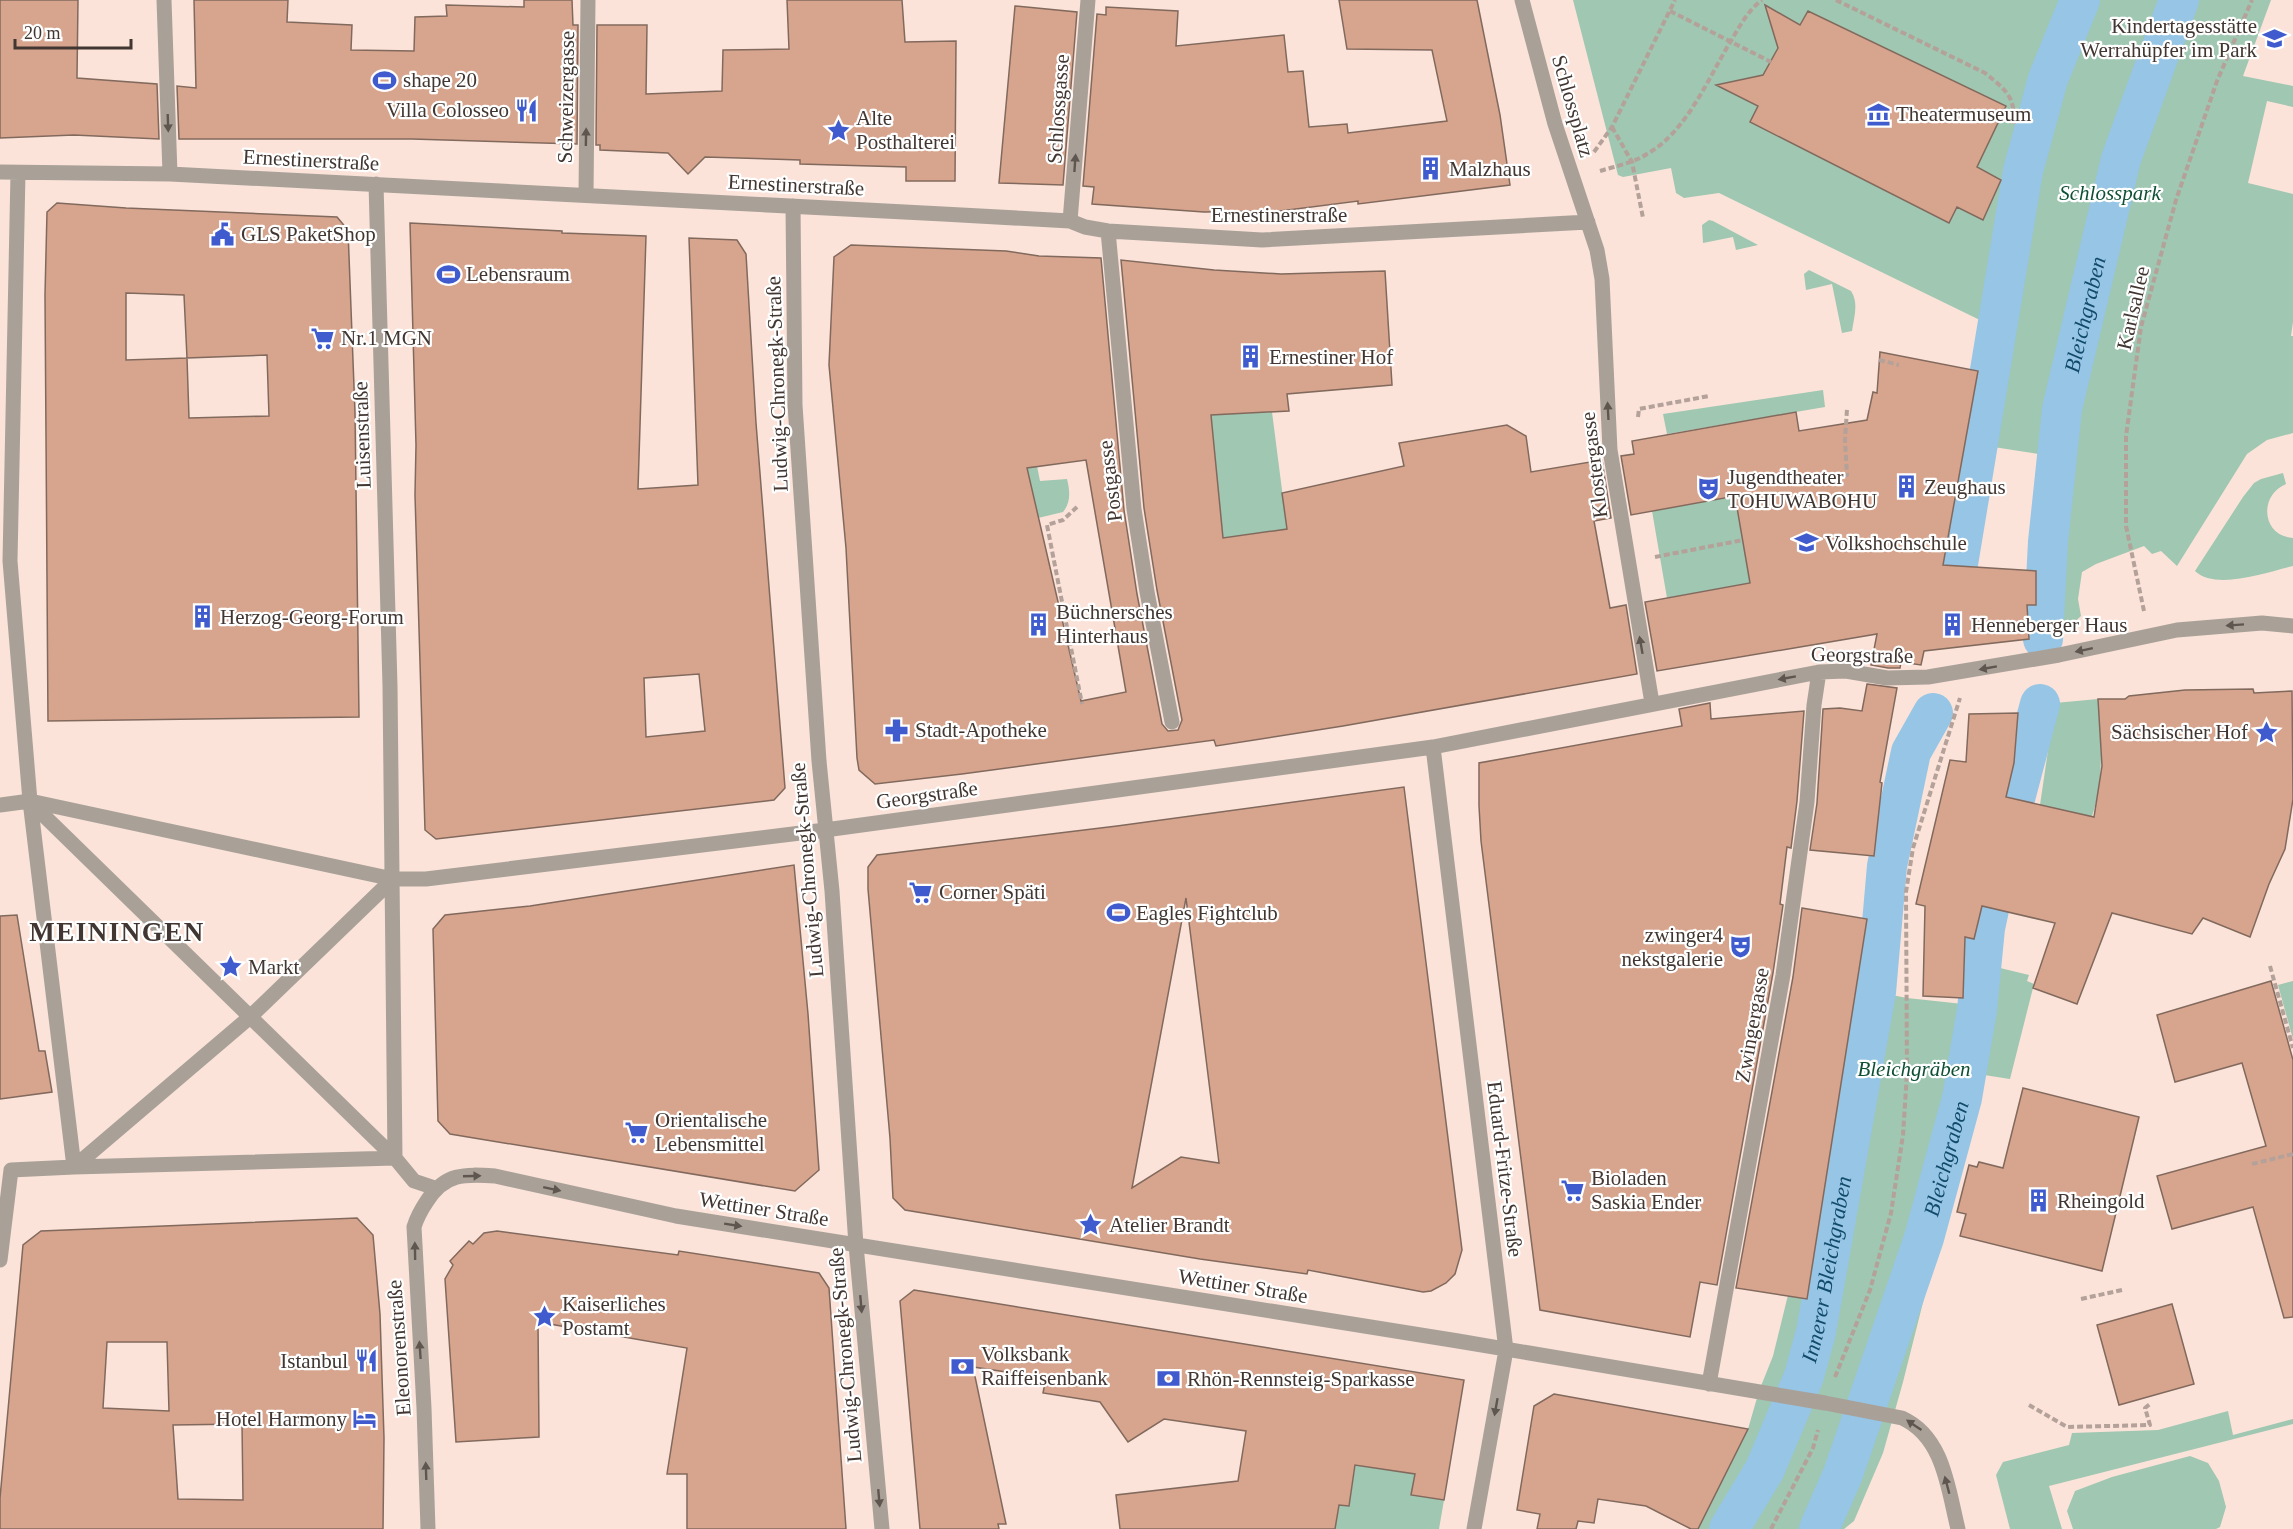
<svg xmlns="http://www.w3.org/2000/svg" width="2293" height="1529" font-family="'Times New Roman',serif">
  <style>
    .green { fill: #9fc7b1 }
    .lines { fill: none; stroke-linecap: round; stroke-linejoin: round }
    .canal { stroke: #96c5e5; stroke-width: 40 }
    .building { fill: #d7a58e; stroke: #82695d; stroke-width: 1.5; fill-rule: evenodd }
    .path { stroke: #b4a199; stroke-width: 4; stroke-dasharray: 6 3; stroke-linecap: butt }
    .minor { stroke: #a9a198; stroke-width: 15 }
    .oneway { fill: #605650 }
    .labels { text-anchor: middle; stroke-width: 4.5; stroke-linejoin: round; paint-order: stroke }
    .poi-label { font-size: 21px; fill: #413631; stroke: #fff; text-anchor: start }
    .street-label { font-size: 21px; fill: #413631; stroke: #fff }
    .park-label { font-size: 21px; font-style: italic; fill: #0f5035; stroke: #fff }
    .water-label { font-size: 22px; font-style: italic; fill: #114a6a; stroke: #fff }
    .district-label { font-size: 27px; font-weight: bold; letter-spacing: 1.5px; fill: #413631; stroke: #fff }
  </style>
  <rect width="100%" height="100%" fill="#fbe3d9"/>
  <path class="green" d="M1573,0h698l-28,76 50,10v21l-26,-6 -19,82 45,11v128l-2,14h2v97l-26,7 -20,14 -70,112 -16,-15 -9,3 -8,-8 -48,18 -14,8 -4,27 3,17 -21,20 -7,1 12,-179 -78,-12 5,-31 -21,-5 7,-39 6,-49 -265,-129 -35,5 -8,-5 -5,-25 -48,9 -5,-2z
    M1709,220l4,1 45,24 -22,5 -3,-13 -30,6 -1,-18z
    M1809,270l42,21c8,12 3,26 1,40l-10,2 -10,-49 -26,6 -2,-16z
    M1823,390l2,17 -158,27 -4,-20z
    M1272,412l15,117 -64,9 -12,-123z
    M1037,466l3,15 27,-2c3,12 4,23 -4,33l-25,6 -33,-47z
    M2283,473l3,11c-28,12 -24,52 7,54v28c-26,6 -77,25 -98,5l48,-74 11,-14 7,-4z
    M1735,496l15,87 -83,15 -15,-87z
    M2098,699c3,41 7,81 -7,120l-51,-14 15,-102z
    M2000,968l29,7 -2,6 7,3 -24,95 -26,-4 -31,108 -50,199 -20,71 -29,68 -10,8h-146l50,-100 11,-38 14,-35 15,-61 19,3 49,-310 51,10 56,6 29,14z
    M2293,981v58l-15,-54z
    M2228,1411l5,24 60,-16v5l-244,62 13,43h-52l-14,-54 7,-13 66,-17 3,-12 86,-3z
    M1357,1456l26,13 32,5 -3,21 32,5 -5,29h-104l4,-24 10,1z
    M2190,1456l18,7 11,18 7,26 -6,20 -4,2h-143l-6,-18 8,-20 37,-14z"/>
  <g class="lines">
    <g class="canal">
      <path d="M1957,570l66,-399 25,-92 32,-79"/>
      <path id="s1" d="M2043,639l5,-97 14,-133 59,-250 58,-159"/>
      <path id="s2" d="M1729,1529l36,-60 39,-93 12,-44 60,-340 11,-126 24,-114 22,-39"/>
      <path id="s3" d="M1819,1529l24,-55 81,-236 38,-140 15,-88 8,-82 18,-84 37,-140"/>
    </g>
  </g>
  <path class="building" d="M0,0h78l-1,78 80,6 2,55 -85,-4 -74,3z
    M194,0h94l-1,22 65,3 -1,25 63,1 1,-34 32,-1 -1,-11 78,2v-7h48l1,25h5l-1,119 -165,-5h-233l-2,-53 19,2z
    M787,0h115l3,42 51,-1 -1,140h-49v-14l-106,-3v-4l-95,-3 -17,17 -20,-21 -68,-3v-5h-4l1,-120h50l-1,69 76,-3 1,-41 66,-1z
    M1339,0h138l23,115 10,70 -152,19v-3l-78,10 -76,1 -112,-8 2,-17 -11,-1 14,-172 9,1v-8l72,4 -2,35 108,-11 4,37 15,-1 6,56 38,-3 1,9 99,-12 -15,-71 -85,-1z
    M1765,5l35,20 8,-14 198,95 -29,61 24,13 -18,40 -26,-13 -8,16 -199,-101 8,-16 -42,-21 47,-10 15,-27z
    M1015,6l62,6 -14,173 -64,-2z
    M57,203l69,5 211,9 11,13 7,183 4,304 -311,4 -3,-426 2,-83zM126,293l58,2 3,63 -61,2zM267,355l2,61 -80,2 -2,-60z
    M410,223l152,8v2l84,3 -8,253 60,-4 -9,-247 48,2 9,14 10,169 29,365 -11,12 -338,39 -11,-9 -10,-335 1,-50zM699,674l6,57 -59,6 -2,-59z
    M851,245l155,6 33,5 62,2 23,252 13,84 25,130 6,7 10,-1 4,-10 -25,-130 -13,-82 -23,-248 93,10 67,4 104,-3 7,114 -105,9 2,17 -78,4 12,123 64,-9 -5,-36 122,-27 -5,-23 108,-18 19,11 5,36 71,-12 9,58 -17,3 16,87 16,-3 11,69 -294,52 -127,20 -2,-6 -252,34 -87,10 -16,-14 -2,-12 -11,-210 -17,-183 5,-108zM1086,460l40,232 -45,9 -54,-233z
    M1880,352l98,19 -35,194 93,6v34h-9l2,34 -105,12 -3,14 -20,-3 -1,6h-12l-17,-3 6,-31 -220,37 -12,-69 105,-19 -15,-87 -104,19 -10,-59 13,-2 -2,-13 164,-29 3,19 68,-11 6,-28 4,1z
    M1867,684l30,4 -17,94 2,1 -8,73 -64,-6 7,-47 6,-94 17,-1 22,3z
    M2253,689l1,4 38,-2 1,108 -8,50 -16,35 -19,53 -47,-19 -11,16 -80,-21 -35,91 -44,-16 22,-65 -73,-17 -8,33 -9,-2 -2,61 -40,-2 2,-90 -9,-2 34,-144 16,2 3,-48 49,-1 -4,50 -8,34 88,20 8,-51 -4,-67h27l4,-3 56,-6z
    M1710,703l1,16 93,-8 -7,90 -6,47 -4,-1 -7,57 3,1 -10,68 -56,312 -17,-3 -10,55 -150,-27 -59,-469 -2,-35v-43l203,-37 -3,-17z
    M1404,787l58,463 -7,24 -9,9 -15,8 -8,1 -115,-22 -1,4 -107,-15 -295,-49 -12,-12 -3,-60 -22,-249v-22l9,-12 240,-29zM1186,898l33,265 -38,-6 -49,31z
    M794,865l14,149 11,156 -24,21 -345,-57 -12,-13 -5,-192 12,-14 85,-9z
    M1802,908l65,11 -60,380 -71,-11 57,-311z
    M17,915l22,136h6l7,41 -52,7v-183z
    M2271,981l22,79v257l-9,1 -31,-111 -81,22 -15,-53 109,-30 -24,-83 -67,19 -18,-67z
    M2023,1088l116,29 -37,154 -142,-35 6,-22 -9,-2 12,-47 8,2 2,-5 24,6z
    M357,1218l16,17 7,79 4,124 -1,91h-383v-31l23,-253 18,-14zM107,1342h60l2,69 -66,-3zM242,1424l1,76 -65,-1 -5,-74z
    M497,1231l181,24 1,-4 140,22 10,15 17,241h-159v-55h-20l20,-126 -149,-26 1,115 -83,5 -11,-163 8,-14 -3,-4 19,-20 4,3 11,-11z
    M914,1290l550,90 -20,120 -33,-5 4,-21 -60,-9 -6,41 -10,-1 -4,24h-215l-4,-34 122,-14 8,-50 -82,-12 -36,23 -28,-40 -57,-9 3,-15 -73,-11 33,157h-8l1,5h-79l-20,-228z
    M2172,1304l22,80 -75,21 -22,-80z
    M1554,1394l194,35 -50,100h-7l-45,-23 -48,-7 -4,24 -16,-2 -2,8h-39l3,-15 -23,-4 17,-104z"/>
  <g class="lines">
    <path class="path" d="M1836,0l149,73c21,17 30,23 29,51
      M1670,11l101,51
      M1612,127l20,35 11,56
      M1594,152l18,-25 63,-127
      M1600,171c16,-5 33,-8 47,-17 39,-22 60,-73 82,-110 10,-16 18,-33 33,-44
      M1879,360l20,5
      M1638,417l1,-8 70,-13
      M1808,483l39,-8 -2,-35 2,-31
      M1077,507l-14,13 -16,5 35,179
      M1655,557l88,-17
      M2144,611l-18,-85v-90l15,-109 35,-127 41,-119 35,-81
      M2270,966l23,82
      M2252,1164l41,-10
      M2081,1299l41,-9
      M1835,1377l35,-87 21,-77 12,-78 4,-62 -1,-181 7,-44 47,-150
      M2029,1405l38,22 83,-2 -5,-17 5,-4
      M1771,1529l42,-81 5,-18"/>
    <path class="minor" d="M164,0l6,174
      M1522,0l33,124 42,126 5,29 8,171 42,253
      M0,172l170,2 773,40 127,7 15,6 23,4 154,9 326,-18
      M376,184l14,502 5,472 19,23 21,7
      M586,195l2,-195
      M793,206l2,199 24,356 13,130 24,354 26,284
      M1070,221l18,-221
      M1108,231l26,278 13,83 25,130
      M1433,747l73,603 -32,179
      M30,802l365,356
      M0,805l30,-4 -20,-240 8,-388
      M393,879l-143,138 -176,150 321,-9
      M0,1260l11,-90 63,-3 -44,-366 363,78h33l399,-49 608,-83 386,-75 27,-1 41,7 41,-1 131,-22 118,-25 85,-7 31,3
      M1709,1384l74,-409 24,-173 7,-97 5,-33
      M428,1529l-4,-121 -10,-181c3,-10 7,-17 13,-26 18,-28 37,-27 68,-25l181,40 782,125 367,62 77,15c42,19 46,71 56,111"/>
  </g>
  <defs><path id="oneway-solid" d="M-6-.8H1V-3.2L6.5 0L1 3.2V.8H-6Z" transform="scale(1.5)"/></defs>
  <g class="oneway">
    <use href="#oneway-solid" transform="translate(168 123) rotate(88)"/>
    <use href="#oneway-solid" transform="translate(586 137) rotate(-89)"/>
    <use href="#oneway-solid" transform="translate(1075 163) rotate(-86)"/>
    <use href="#oneway-solid" transform="translate(1608 411) rotate(-93)"/>
    <use href="#oneway-solid" transform="translate(2235 625) rotate(176)"/>
    <use href="#oneway-solid" transform="translate(1641 645) rotate(-100)"/>
    <use href="#oneway-solid" transform="translate(2084 650) rotate(168)"/>
    <use href="#oneway-solid" transform="translate(1988 668) rotate(170)"/>
    <use href="#oneway-solid" transform="translate(1787 678) rotate(170)"/>
    <use href="#oneway-solid" transform="translate(472 1176) rotate(-2)"/>
    <use href="#oneway-solid" transform="translate(552 1189) rotate(12)"/>
    <use href="#oneway-solid" transform="translate(733 1225) rotate(9)"/>
    <use href="#oneway-solid" transform="translate(415 1251) rotate(-91)"/>
    <use href="#oneway-solid" transform="translate(861 1304) rotate(85)"/>
    <use href="#oneway-solid" transform="translate(420 1350) rotate(-94)"/>
    <use href="#oneway-solid" transform="translate(1496 1407) rotate(100)"/>
    <use href="#oneway-solid" transform="translate(1914 1425) rotate(-146)"/>
    <use href="#oneway-solid" transform="translate(426 1471) rotate(-92)"/>
    <use href="#oneway-solid" transform="translate(1947 1485) rotate(-105)"/>
    <use href="#oneway-solid" transform="translate(879 1498) rotate(85)"/>
  </g>
  <defs>
    <symbol id="school-bare" viewBox="-9 -9 18 18"><path d="M0-5L7-2L0 1L-7-2ZM-4 1L0 2.5L4 1V4Q0 6-4 4Z" fill="#3f5bcd" stroke="#fff" stroke-width="2.5" paint-order="stroke"/></symbol>
    <symbol id="stadium-bare" viewBox="-9 -9 18 18"><path d="M0-5a6.5 5 0 1 0 0 10a6.5 5 0 1 0 0-10ZM-3.5-1.8h7v3.6h-7Z" fill="#3f5bcd" stroke="#fff" stroke-width="2.5" paint-order="stroke"/></symbol>
    <symbol id="restaurant-bare" viewBox="-9 -9 18 18"><path d="M-5-6h1v4h1v-4h1v4h1v-4h1v5L-1.5 .5V6h-2V.5L-5-1ZM5-6V6H3V1.5H1.5Q1.5-4 5-6Z" fill="#3f5bcd" stroke="#fff" stroke-width="2.5" paint-order="stroke"/></symbol>
    <symbol id="museum-bare" viewBox="-9 -9 18 18"><path d="M0-6L6-3V-2H-6V-3ZM-5-1h2V3h-2ZM-1-1h2V3h-2ZM3-1h2V3H3ZM-6 4H6V6H-6Z" fill="#3f5bcd" stroke="#fff" stroke-width="2.5" paint-order="stroke"/></symbol>
    <symbol id="sight-bare" viewBox="-9 -9 18 18"><path d="M0-6L1.8-2.2L6-1.7L2.9 1.2L3.7 5.4L0 3.3L-3.7 5.4L-2.9 1.2L-6-1.7L-1.8-2.2Z" fill="#3f5bcd" stroke="#fff" stroke-width="2.5" paint-order="stroke"/></symbol>
    <symbol id="building-bare" viewBox="-9 -9 18 18"><path d="M-4-6H4V6H1V3H-1V6H-4ZM-2.5-4.3h1.7v1.8h-1.7ZM.8-4.3h1.7v1.8H.8ZM-2.5-1h1.7V.8h-1.7ZM.8-1h1.7V.8H.8Z" fill="#3f5bcd" stroke="#fff" stroke-width="2.5" paint-order="stroke"/></symbol>
    <symbol id="civic-bare" viewBox="-9 -9 18 18"><path d="M-.6-6.5H3V-4.5H.6V-3L4-1V1h2V6H-6V1h2V-1L-.6-3ZM-1.2 2.5V6h2.4V2.5Z" fill="#3f5bcd" stroke="#fff" stroke-width="2.5" paint-order="stroke"/></symbol>
    <symbol id="supermarket-bare" viewBox="-9 -9 18 18"><path d="M-6-5.5h2.5l.6 2H6L4.5 2H-2.5L-4.4-4H-6ZM-1.5 3.2a1.3 1.3 0 1 0 .1 0ZM3 3.2a1.3 1.3 0 1 0 .1 0Z" fill="#3f5bcd" stroke="#fff" stroke-width="2.5" paint-order="stroke"/></symbol>
    <symbol id="theatre-bare" viewBox="-9 -9 18 18"><path d="M-5-5.5Q0-4 5-5.5V0Q5 5 0 6Q-5 5-5 0ZM-3.3-2.5H-1v1.5H-3.3ZM1-2.5H3.3v1.5H1ZM-2.8 1Q0 5.5 2.8 1Z" fill="#3f5bcd" stroke="#fff" stroke-width="2.5" paint-order="stroke"/></symbol>
    <symbol id="university-bare" viewBox="-9 -9 18 18"><path d="M0-5L7-2L0 1L-7-2ZM-4 1L0 2.5L4 1V4Q0 6-4 4Z" fill="#3f5bcd" stroke="#fff" stroke-width="2.5" paint-order="stroke"/></symbol>
    <symbol id="pharmacy-bare" viewBox="-9 -9 18 18"><path d="M-2-6h4v4h4v4h-4v4h-4v-4h-4v-4h4Z" fill="#3f5bcd" stroke="#fff" stroke-width="2.5" paint-order="stroke"/></symbol>
    <symbol id="bank-bare" viewBox="-9 -9 18 18"><path d="M-6-4H6V4H-6ZM0-2.3a2.3 2.3 0 1 0 0 4.6a2.3 2.3 0 1 0 0-4.6Z" fill="#3f5bcd" stroke="#fff" stroke-width="2.5" paint-order="stroke"/></symbol>
    <symbol id="hotel-bare" viewBox="-9 -9 18 18"><path d="M-6-4.5h1.5V1H6V5H4.5V3h-9V5H-6ZM-4 0a1.8 1.8 0 1 1 3.6 0ZM.5 0V-2.5h3Q6-2.5 6 0Z" fill="#3f5bcd" stroke="#fff" stroke-width="2.5" paint-order="stroke"/></symbol>
  </defs>
  <g fill-rule="evenodd">
    <use href="#school-bare" x="2258" y="22" width="33" height="33"/>
    <use href="#stadium-bare" x="368" y="64" width="33" height="33"/>
    <use href="#restaurant-bare" x="510" y="94" width="33" height="33"/>
    <use href="#museum-bare" x="1862" y="98" width="33" height="33"/>
    <use href="#sight-bare" x="822" y="114" width="33" height="33"/>
    <use href="#building-bare" x="1414" y="152" width="33" height="33"/>
    <use href="#civic-bare" x="206" y="218" width="33" height="33"/>
    <use href="#stadium-bare" x="432" y="258" width="33" height="33"/>
    <use href="#supermarket-bare" x="306" y="322" width="33" height="33"/>
    <use href="#building-bare" x="1234" y="340" width="33" height="33"/>
    <use href="#building-bare" x="1890" y="470" width="33" height="33"/>
    <use href="#theatre-bare" x="1692" y="472" width="33" height="33"/>
    <use href="#university-bare" x="1790" y="526" width="33" height="33"/>
    <use href="#building-bare" x="186" y="600" width="33" height="33"/>
    <use href="#building-bare" x="1022" y="608" width="33" height="33"/>
    <use href="#building-bare" x="1936" y="608" width="33" height="33"/>
    <use href="#pharmacy-bare" x="880" y="714" width="33" height="33"/>
    <use href="#sight-bare" x="2250" y="716" width="33" height="33"/>
    <use href="#supermarket-bare" x="904" y="876" width="33" height="33"/>
    <use href="#stadium-bare" x="1102" y="896" width="33" height="33"/>
    <use href="#theatre-bare" x="1724" y="930" width="33" height="33"/>
    <use href="#sight-bare" x="214" y="950" width="33" height="33"/>
    <use href="#supermarket-bare" x="620" y="1116" width="33" height="33"/>
    <use href="#supermarket-bare" x="1556" y="1174" width="33" height="33"/>
    <use href="#building-bare" x="2022" y="1184" width="33" height="33"/>
    <use href="#sight-bare" x="1074" y="1208" width="33" height="33"/>
    <use href="#sight-bare" x="528" y="1300" width="33" height="33"/>
    <use href="#restaurant-bare" x="350" y="1344" width="33" height="33"/>
    <use href="#bank-bare" x="946" y="1350" width="33" height="33"/>
    <use href="#bank-bare" x="1152" y="1362" width="33" height="33"/>
    <use href="#hotel-bare" x="348" y="1402" width="33" height="33"/>
  </g>
  <g class="labels">
    <g class="poi-label">
      <text x="2257" y="33" text-anchor="end">Kindertagesstätte<tspan x="2257" dy="24">Werrahüpfer im Park</tspan></text>
      <text x="403" y="87">shape 20</text>
      <text x="509" y="117" text-anchor="end">Villa Colosseo</text>
      <text x="1896" y="121">Theatermuseum</text>
      <text x="856" y="125">Alte<tspan x="856" dy="24">Posthalterei</tspan></text>
      <text x="1449" y="176">Malzhaus</text>
      <text x="241" y="241">GLS PaketShop</text>
      <text x="466" y="281">Lebensraum</text>
      <text x="341" y="345">Nr.1 MGN</text>
      <text x="1269" y="364">Ernestiner Hof</text>
      <text x="1727" y="484">Jugendtheater<tspan x="1727" dy="24">TOHUWABOHU</tspan></text>
      <text x="1924" y="494">Zeughaus</text>
      <text x="1825" y="550">Volkshochschule</text>
      <text x="1056" y="619">Büchnersches<tspan x="1056" dy="24">Hinterhaus</tspan></text>
      <text x="220" y="624">Herzog-Georg-Forum</text>
      <text x="1971" y="632">Henneberger Haus</text>
      <text x="915" y="737">Stadt-Apotheke</text>
      <text x="2248" y="739" text-anchor="end">Sächsischer Hof</text>
      <text x="939" y="899">Corner Späti</text>
      <text x="1136" y="920">Eagles Fightclub</text>
      <text x="1723" y="942" text-anchor="end">zwinger4<tspan x="1723" dy="24">nekstgalerie</tspan></text>
      <text x="248" y="974">Markt</text>
      <text x="655" y="1127">Orientalische<tspan x="655" dy="24">Lebensmittel</tspan></text>
      <text x="1591" y="1185">Bioladen<tspan x="1591" dy="24">Saskia Ender</tspan></text>
      <text x="2057" y="1208">Rheingold</text>
      <text x="1109" y="1232">Atelier Brandt</text>
      <text x="562" y="1311">Kaiserliches<tspan x="562" dy="24">Postamt</tspan></text>
      <text x="981" y="1361">Volksbank<tspan x="981" dy="24">Raiffeisenbank</tspan></text>
      <text x="348" y="1368" text-anchor="end">Istanbul</text>
      <text x="1187" y="1386">Rhön-Rennsteig-Sparkasse</text>
      <text x="347" y="1426" text-anchor="end">Hotel Harmony</text>
    </g>
    <g class="street-label">
      <text transform="translate(566 97) rotate(-89)" y="7">Schweizergasse</text>
      <text transform="translate(1573 106) rotate(74)" y="7">Schlossplatz</text>
      <text transform="translate(1058 109) rotate(-86)" y="7">Schlossgasse</text>
      <text transform="translate(311 160) rotate(3)" y="7">Ernestinerstraße</text>
      <text transform="translate(796 185) rotate(3)" y="7">Ernestinerstraße</text>
      <text x="1279" y="222">Ernestinerstraße</text>
      <text transform="translate(2133 308) rotate(-77)" y="7">Karlsallee</text>
      <text transform="translate(777 384) rotate(-92)" y="7">Ludwig-Chronegk-Straße</text>
      <text transform="translate(362 435) rotate(-92)" y="7">Luisenstraße</text>
      <text transform="translate(1594 465) rotate(-97)" y="7">Klostergasse</text>
      <text transform="translate(1110 481) rotate(-97)" y="7">Postgasse</text>
      <text transform="translate(1862 655) rotate(1)" y="7">Georgstraße</text>
      <text transform="translate(927 795) rotate(-8)" y="7">Georgstraße</text>
      <text transform="translate(807 870) rotate(-95)" y="7">Ludwig-Chronegk-Straße</text>
      <text transform="translate(1752 1025) rotate(-80)" y="7">Zwingergasse</text>
      <text transform="translate(1505 1169) rotate(83)" y="7">Eduard-Fritze-Straße</text>
      <text transform="translate(764 1209) rotate(9)" y="7">Wettiner Straße</text>
      <text transform="translate(1243 1286) rotate(9)" y="7">Wettiner Straße</text>
      <text transform="translate(399 1348) rotate(-94)" y="7">Eleonorenstraße</text>
      <text transform="translate(845 1355) rotate(-95)" y="7">Ludwig-Chronegk-Straße</text>
    </g>
    <g class="park-label">
      <text x="2110" y="200">Schlosspark</text>
      <text x="1914" y="1076">Bleichgräben</text>
    </g>
    <g class="water-label">
      <text dy="8" stroke="none"><textPath href="#s1" startOffset="328">Bleichgraben</textPath></text>
      <text dy="8" stroke="none"><textPath href="#s3" startOffset="392">Bleichgraben</textPath></text>
      <text dy="8" stroke="none"><textPath href="#s2" startOffset="280">Innerer Bleichgraben</textPath></text>
    </g>
    <g class="district-label">
      <text x="117" y="941">MEININGEN</text>
    </g>
  </g>
  <path d="M15 39v9h116v-9" fill="none" stroke="#413631" stroke-width="3"/>
  <text x="24" y="39" font-size="18" fill="#413631" stroke="#ffffff" stroke-width="4.5" paint-order="stroke">20 m</text>
</svg>
